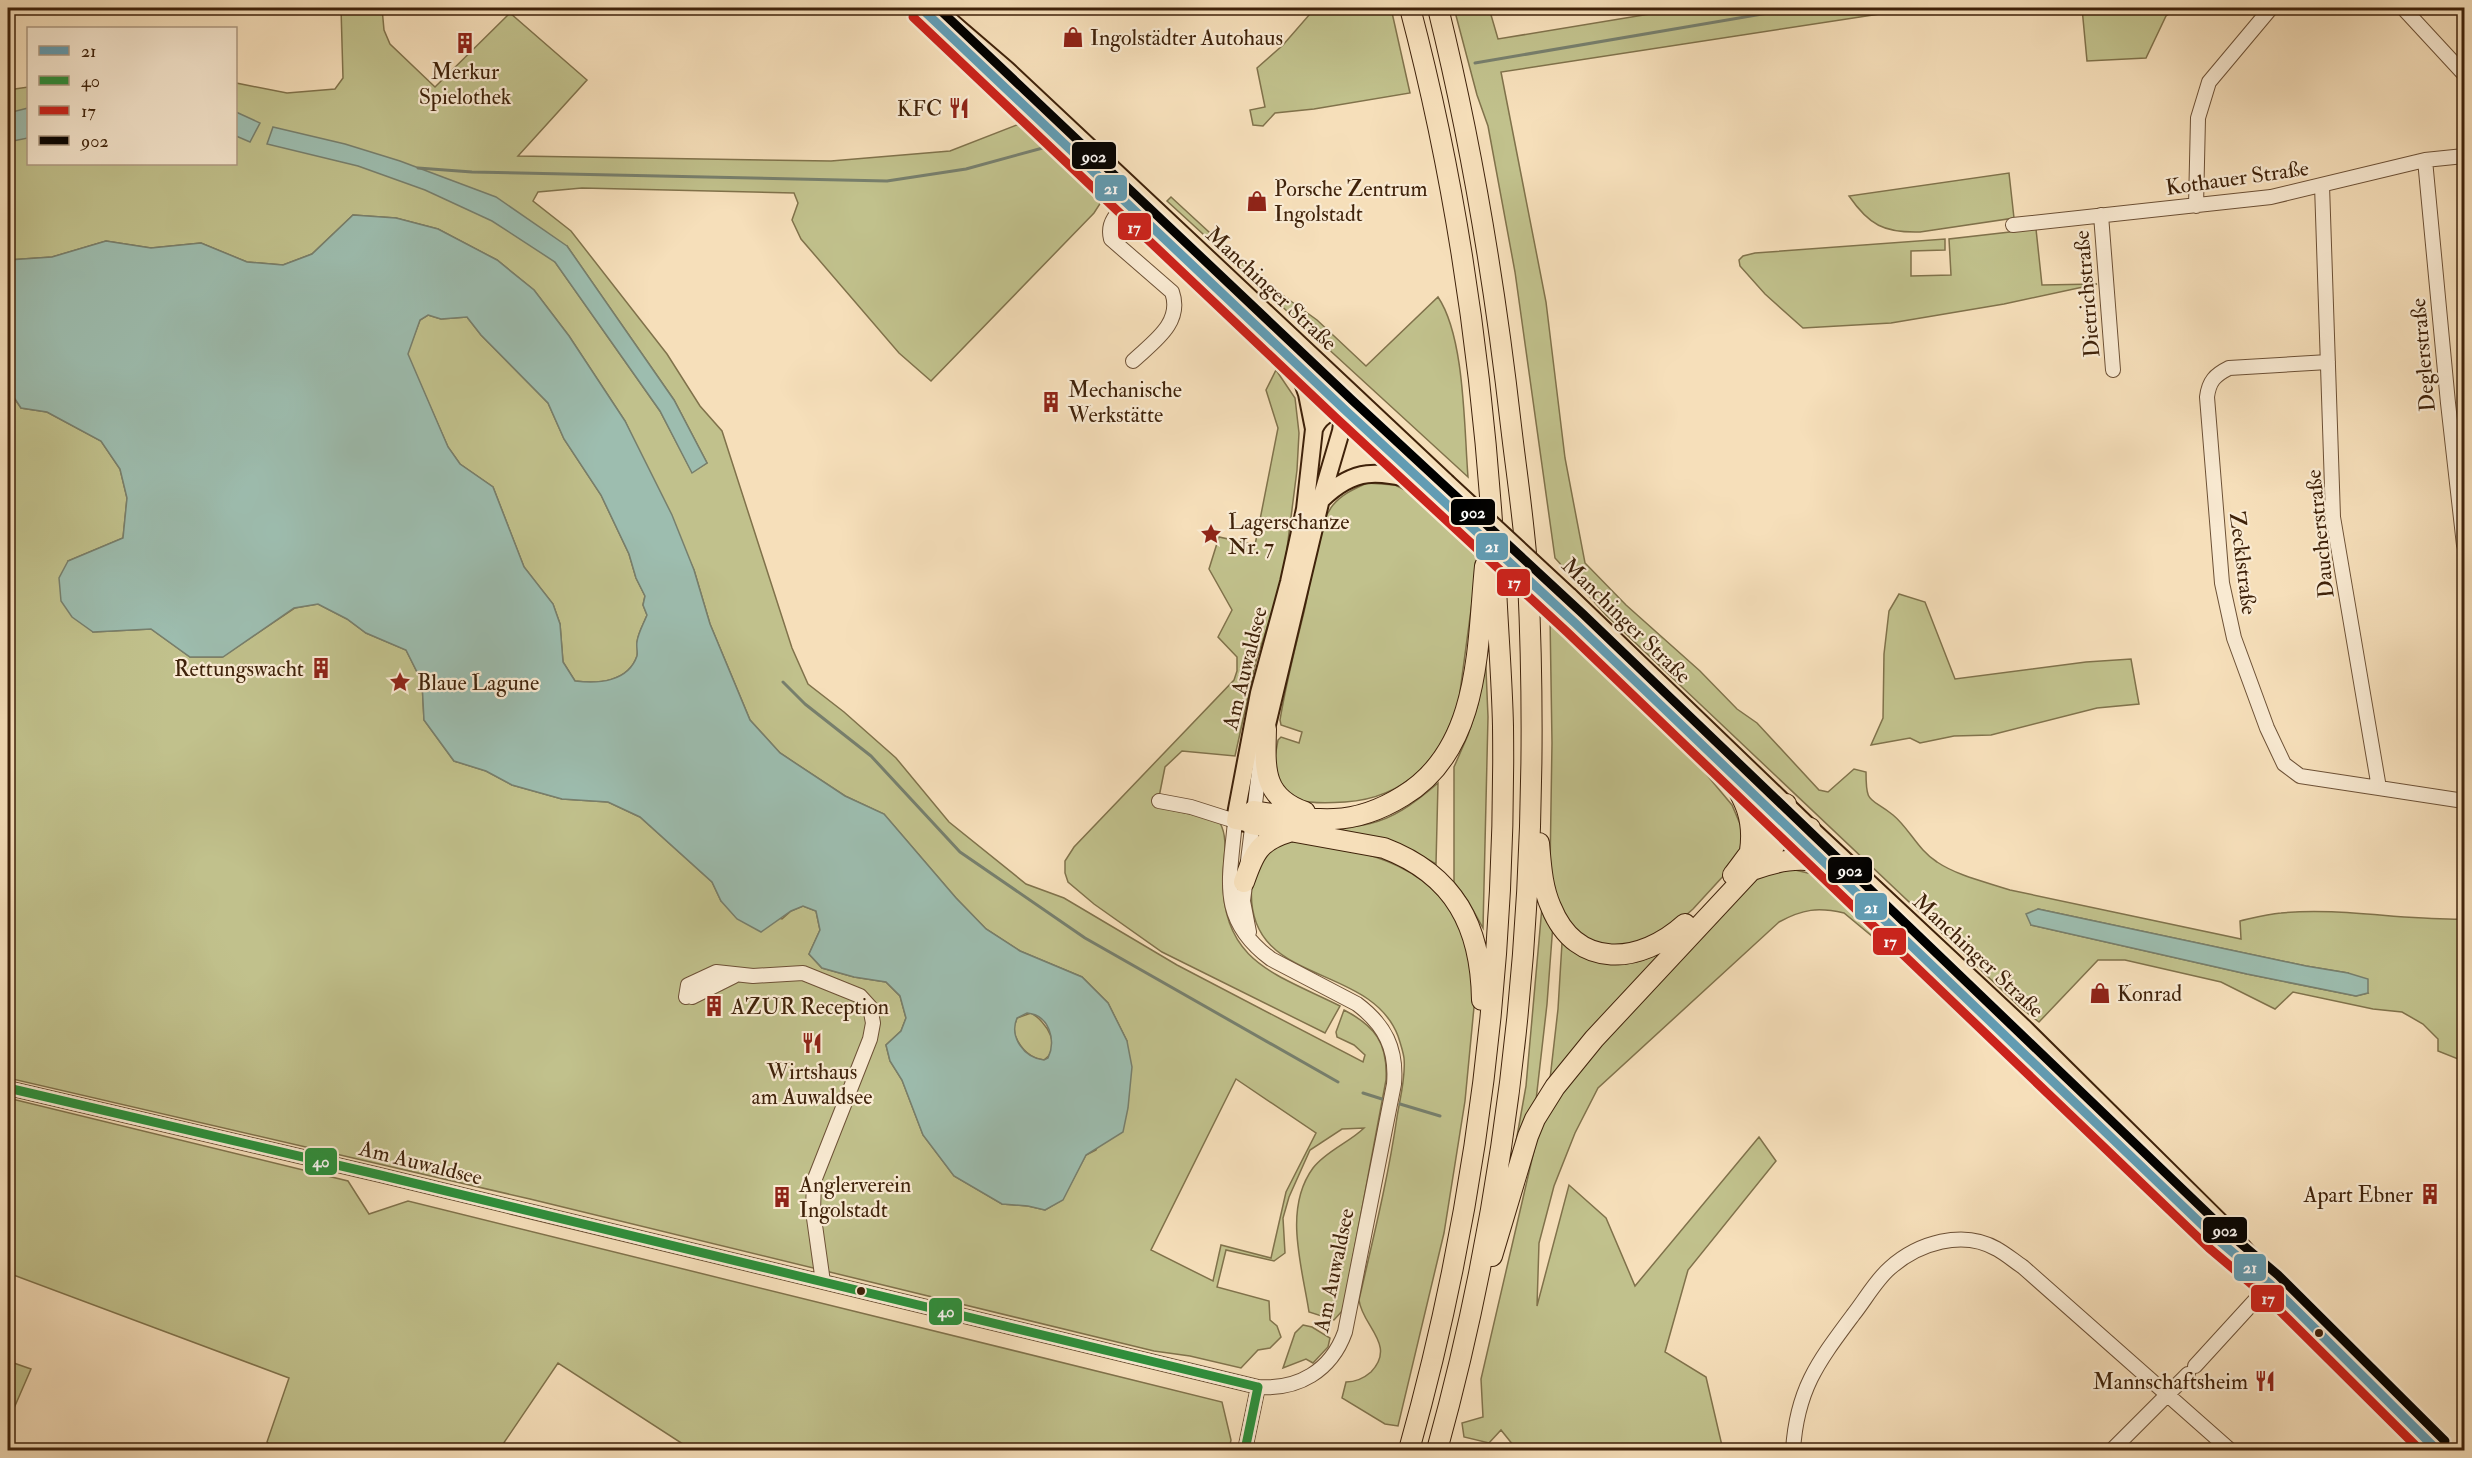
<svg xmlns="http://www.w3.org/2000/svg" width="2472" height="1458" font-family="'IM FELL Double Pica',serif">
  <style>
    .green { fill: #c1c18c; stroke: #80724b; stroke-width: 1.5; fill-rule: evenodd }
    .water { fill: #9dbdaf; stroke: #777f6d; stroke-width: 1.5; fill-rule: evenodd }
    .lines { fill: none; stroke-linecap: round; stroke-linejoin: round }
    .stream { stroke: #777f6d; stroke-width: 3 }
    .minor-casing { stroke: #6d5136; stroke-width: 16 }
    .major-casing { stroke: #3f220a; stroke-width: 20 }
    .highway-casing { stroke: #3f220a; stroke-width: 22 }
    .minor { stroke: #f9ead2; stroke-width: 14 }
    .major { stroke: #f6dfba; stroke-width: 16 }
    .highway { stroke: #f6dfba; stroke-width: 20 }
    .major-bridge-casing { stroke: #3f220a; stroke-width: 20; stroke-linecap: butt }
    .major-bridge { stroke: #f6dfba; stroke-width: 16 }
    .bus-1-casing { stroke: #f9ead2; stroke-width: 14 }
    .bus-2-casing { stroke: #f9ead2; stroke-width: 14 }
    .bus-3-casing { stroke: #f9ead2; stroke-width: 14 }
    .bus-4-casing { stroke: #f9ead2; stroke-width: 14 }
    .bus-1 { stroke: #629cb3; stroke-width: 9 }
    .bus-2 { stroke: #2c903c; stroke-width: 9 }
    .bus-3 { stroke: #cb231c; stroke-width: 9 }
    .bus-4 { stroke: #000; stroke-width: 9 }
    .bus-dot { fill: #3f220a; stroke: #f9ead2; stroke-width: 2 }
    .labels { text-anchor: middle; stroke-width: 4.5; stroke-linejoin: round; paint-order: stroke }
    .poi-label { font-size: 22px; fill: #3f220a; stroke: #f9ead2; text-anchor: start }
    .street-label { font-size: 22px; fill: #3f220a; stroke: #f9ead2 }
    .line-badge { stroke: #f9ead2; stroke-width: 2 }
    .badge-label { font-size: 16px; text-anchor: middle; font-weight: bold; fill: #fff }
  </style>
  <rect width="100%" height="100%" fill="#f6dfba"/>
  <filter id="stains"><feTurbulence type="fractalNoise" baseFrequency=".00333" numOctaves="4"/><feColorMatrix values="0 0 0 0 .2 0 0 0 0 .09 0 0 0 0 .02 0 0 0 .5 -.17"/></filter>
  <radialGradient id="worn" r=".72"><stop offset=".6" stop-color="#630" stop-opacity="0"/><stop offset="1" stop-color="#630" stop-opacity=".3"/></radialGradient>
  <path class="green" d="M341,8h41l2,22 6,14 45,43 75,-74 77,67 -69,76 313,5 119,-10 72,-28 83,73 -11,17 -163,168 -32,-28 -98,-114 -9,-19 6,-17 -4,-10 -212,-5 -44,4 -5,9 38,30 96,123 33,52 22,25 70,217 16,36 36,28 52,46 53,64 77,62 38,14 113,67 186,97 2,-7 -11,-10 -17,-8 -1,-5 8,-22c31,16 44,33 42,70l-43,230 -9,10 -25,-8c-7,-46 -26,-103 4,-144 13,-17 37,-26 51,-40l-22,1 -32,21 -21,47 -6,21 2,35 -11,8 -48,-11 -9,37 52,14 1,19 7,6 4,11 -11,11 -12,2 -17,18 -51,-12 -36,-5 -624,-152 -522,-121v-686l3,1 10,15 26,4 54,29 19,28 7,29 -4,40 -55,23 25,71 58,-3 39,28h32l73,-49 23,-4 29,15 19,14 40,17 16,32 2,38 30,41 32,10 26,14 50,14 46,3 32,15 72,65 9,19 61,18 9,-8 12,-5 13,5 4,19 -11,24 13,14 32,9 32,5 14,14 6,22 -5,13 -15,14 4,16 12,19 21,55 31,41 48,28 26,2 17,4 17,-10 24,-45 10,-5 31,-109 -19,-38 -26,-26 -62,-26 -34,-22 -30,-31 -72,-84 -39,-18 -65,-43 -30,-33 -40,-96 -16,-54 -69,-149 -56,-85 -35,-46 -37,-30 -59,-31 -42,-11 -43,-3 -41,39 -29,11 -36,-3 -46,-19 -50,5 -45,-7 -54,16 -44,3v-170l20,-3v77h208v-81l51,10 48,-4 8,-11zM567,246l107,154 33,63 -15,9 -32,-61 -105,-149zM1236,1079l80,54 -30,59 -15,66 -50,-13 -8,36 -62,-31z
    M1311,8h80l19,85 -96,16 -39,4 -12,13 -10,-1 -3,-15 15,-3 -8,-39 26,-23 27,-31z
    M1454,8h35l9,31 188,-31h233l-418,64 45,230 19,156 20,105 41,42 74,66 37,38 20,14 62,67 9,2 26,-23 12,3c0,34 4,24 27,43 16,13 25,35 44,47 21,14 49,20 73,28l231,49 -1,-18c13,-3 27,-7 41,-8 61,-6 122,8 183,6l-1,142 -25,-10v-12l-15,-15 -21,-12 -29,-3 -80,-17 -18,17 -54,-27 -96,-22h-27l-59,62 -18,-14 -415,-393 -51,-57 -40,-286 -27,-146 -11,-31zM2038,909l268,57 42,7 20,20 -12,3 -109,-22 -216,-49z
    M2082,8h96l-12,8 -20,42 -59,3z
    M2009,173l5,45 -94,14c-36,1 -51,-7 -71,-36z
    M1171,197l89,82 57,41 49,46 72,-69c27,40 26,131 30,180l-301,-276z
    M2036,229l6,56 55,-1 -93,20 -113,19 -88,5 -38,-34 -25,-28 -1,-6 4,-4 12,-3 190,-14v11l-34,1v25l40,-1 -2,-36z
    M428,315l13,4 26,-2 14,18 67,68 16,36 37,56 28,59 7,24 9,18 -2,9 4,10c-3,8 -9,18 -10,27 0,4 1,10 0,14 -9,26 -39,28 -62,25l-12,-19 -3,-38 -7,-20 -29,-37 -31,-80 -33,-23 -12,-17 -41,-93 13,-34z
    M1276,370l19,28 4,35 -2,37 -14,110 -27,81 -21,95 -53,-5 -17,16 -8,40 52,11 11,5c9,16 3,37 3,54 -2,85 53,97 117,129l-15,27 -163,-81 -68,-48 -26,-22 -3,-9v-12l9,-14 160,-167 3,-9v-14l-19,-20 14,-27 -23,-41 10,-32 36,8 23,-117 -12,-38z
    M1367,483l28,2 28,14 56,51 -20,149c-16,58 -52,99 -114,103 -14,1 -33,2 -46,-2 -7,-3 -14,-9 -20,-13l-6,-19 5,-28 3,-3 18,6 3,-11 -21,-7 -1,-5c6,-37 15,-72 24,-108 7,-28 12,-86 29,-107 9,-11 21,-16 34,-22z
    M1899,594l26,8 30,77 131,-17 45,-3 8,45 -42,4 -106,27 -37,1 -34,7 -10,-5 -39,7 12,-27 1,-64 5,-43z
    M1550,616l110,103 72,86 11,26 -3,19 -14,23 -33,36 -25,22 -47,18 -39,-11 -15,-17 -12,-23 -5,-29 2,-126z
    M1485,645l3,72 -5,211 -15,-27 -14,-19v-115l14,-32 10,-31z
    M1438,783l-2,81c-46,-29 -92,-32 -144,-41 68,8 92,7 146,-40z
    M1289,841c76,7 155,24 179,107 6,19 6,40 8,59h-2l-9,94 -21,132 -46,193 -13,-2 -43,-26 4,-16c10,0 17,-3 25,-10 26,-27 -9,-46 -12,-72 14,-61 29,-121 38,-183 3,-19 9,-40 7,-59 -1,-7 -4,-16 -6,-22 -29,-76 -157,-48 -146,-154 2,-21 18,-35 37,-41z
    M1791,869l21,5 52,38 84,77 108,106 -118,-104 -94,-78c-26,-6 -41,-4 -65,9l-181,166 -23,45 -21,53 -15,57 -2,63 32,-121 37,33 29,68 124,-149 17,24 -88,109 -23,82 41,25 17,73h-206l-16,-20 -12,13 -25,-6 -2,-14 21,-6 -2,-38 55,-237 15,-38 46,-62 149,-155 19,-13z
    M1542,907l11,17 -6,80 -12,105 -19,33 10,-56z
    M1564,940c38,28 55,32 98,12l-112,127 8,-70 4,-66z
    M1031,1013c15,8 32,34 13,47 -16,-2 -26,-15 -31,-30l4,-12z
    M8,1098l340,83 21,33 39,-13 814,201 9,38 -2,10h-537l-134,-87 -59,87h-224l-8,-8 22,-64 -281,-105z
    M1303,1325l9,2 18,11 -2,9 -15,16 -7,-4 -23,9 12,-35z
    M8,1361l23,8 -23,53z"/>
  <path class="water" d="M28,108v30l-20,4v-29z
    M236,112l24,11 -10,19 -14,-6z
    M273,127l72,17 55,17 96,36 71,49 107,154 33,63 -15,10 -32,-62 -105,-149 -63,-41 -67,-31 -67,-24 -91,-22z
    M353,215l43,3 42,11 59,31 37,30 35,46 56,85 47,94 22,55 16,54 40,96 30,33 65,43 39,18 72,84 30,31 34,22 62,26 26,26 19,38 5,26 -4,41 -5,24 -37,23 -23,45 -18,10 -17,-4 -26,-2 -48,-28 -31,-41 -21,-55 -12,-19 -4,-16 15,-14 5,-13 -6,-22 -14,-14 -32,-5 -32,-9 -13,-14 11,-24 -4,-19 -13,-5 -12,5 -30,21 -24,-13 -16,-18 -9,-19 -72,-65 -32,-15 -46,-3 -50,-14 -26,-14 -32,-10 -30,-41 -2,-38 -16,-32 -40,-17 -19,-14 -29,-15 -24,4 -71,49h-33l-39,-28 -58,3 -21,-15 -11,-16 -2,-23 9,-17 55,-23 4,-40 -7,-29 -19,-28 -54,-29 -26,-4 -10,-15 -3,-1v-132l44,-3 54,-16 45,7 50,-5 46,19 36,3 29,-11zM428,315l13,4 26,-2 14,18 67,68 16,36 37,56 28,59 7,24 9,18 -2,9 4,10c-3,8 -9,18 -10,27 -1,4 1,10 0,14 -9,26 -39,28 -62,25l-12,-19 -3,-38 -7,-20 -29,-37 -31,-80 -33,-23 -12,-17 -40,-93 12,-34zM1027,1013c23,2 29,28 21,45l-4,2c-20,-2 -35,-23 -27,-42z
    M2038,909l268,57 42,7 20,6v14l-12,3 -109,-22 -216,-49 -5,-11z"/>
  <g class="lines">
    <path class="stream" d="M1475,63l322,-55
      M418,168l54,4 415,9 79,-12 84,-23
      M783,682l22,22 66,52 89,96 125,86 253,144
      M1363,1093l19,6
      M1400,1104l40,12"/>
    <defs>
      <path id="minor" d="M2403,8l61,66
        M2425,160l23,243 16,142
        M2322,185l11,332 46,271 85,13
        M2196,206l2,-88 11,-36 62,-74
        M2101,215l12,155
        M2013,225l258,-28 154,-37 39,-4
        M1133,361c20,-19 50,-38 39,-69l-61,-53c-5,-19 10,-29 22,-40
        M2328,362l-99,6c-14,7 -20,13 -22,29l15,186 12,55 33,90 17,36 16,12 79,12
        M1249,932l-6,-31 18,-146
        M686,997l2,-12 28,-13 37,4 50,-3 57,23 10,11 3,16 -3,16 -56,142 -1,30 10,71
        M692,997l42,-21
        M8,1088l372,87 878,212c40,3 73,-16 87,-55l49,-248c3,-35 -9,-59 -37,-80l-86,-45c-54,-40 -41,-79 -36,-138l-44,-14 -32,-6
        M2195,1366l75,-82
        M1245,1450l13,-63
        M1793,1450c4,-61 25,-88 60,-135 12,-15 23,-35 37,-47 28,-25 73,-39 107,-19 9,5 17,12 26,18l207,183
        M2112,1450l76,-76"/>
      <path id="major" d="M921,8l423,401 105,96
        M935,8l71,61 440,413
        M1297,366l10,28 7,35
        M1322,499c33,-32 55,-28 97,-18
        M1569,596l241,232 213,199 201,199 38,44
        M1575,623l642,616 53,45 167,166
        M1266,729l55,-230 20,-68 4,-29
        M1251,824l-16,-3 2,-12 22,-116 30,-111 16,-73 9,-80c7,-16 21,-20 37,-20"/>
      <path id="highway" d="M1266,729c-1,39 -4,68 39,83
        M1727,770c16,28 28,46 23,81
        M1253,811c26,4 54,9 81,8 25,-1 48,-10 69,-23 78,-47 74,-150 82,-230
        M1251,824l133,24c71,27 97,79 98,152
        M1539,843c2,22 3,44 12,64 26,64 90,57 134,17
        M1755,869c23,-8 43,-12 66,-7
        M1733,875c22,-28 36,-58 77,-47
        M1244,882c10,-29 15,-41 45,-50
        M1492,1256l36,-120 7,-17 20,-32 39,-48 180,-193 13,-28 -1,-14
        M1409,1450c66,-235 97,-480 94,-724 -1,-46 -5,-93 -7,-139 -10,-195 -36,-390 -86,-579
        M1437,1450c78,-282 105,-578 91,-871 -3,-51 -11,-102 -17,-153 -16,-141 -39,-280 -73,-418"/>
    </defs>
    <use href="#minor" class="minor-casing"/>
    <use href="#major" class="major-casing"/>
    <use href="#highway" class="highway-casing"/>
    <use href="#minor" class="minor"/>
    <use href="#major" class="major"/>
    <use href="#highway" class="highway"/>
    <defs>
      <path id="major-bridge" d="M1446,482l123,114
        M1449,505l126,118"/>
    </defs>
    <use href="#major-bridge" class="major-bridge-casing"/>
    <use href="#major-bridge" class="major-bridge"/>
    <defs>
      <path id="bus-1" d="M921,8l423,401 231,214 642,616 53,45 167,166"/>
      <path id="bus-2" d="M8,1088l372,87 878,212
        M1245,1450l13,-63"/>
      <path id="bus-3" d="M913,17l423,401 231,214 642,616 53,45 158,157"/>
      <path id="bus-4" d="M938,8l414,392 231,214 642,616 53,45 167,166"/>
    </defs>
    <use href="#bus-1" class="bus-1-casing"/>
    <use href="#bus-2" class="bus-2-casing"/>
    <use href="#bus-3" class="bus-3-casing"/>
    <use href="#bus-4" class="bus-4-casing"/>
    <use href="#bus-1" class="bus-1"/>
    <use href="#bus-2" class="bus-2"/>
    <use href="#bus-3" class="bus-3"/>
    <use href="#bus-4" class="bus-4"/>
  </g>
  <defs>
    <symbol id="shop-bare" viewBox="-9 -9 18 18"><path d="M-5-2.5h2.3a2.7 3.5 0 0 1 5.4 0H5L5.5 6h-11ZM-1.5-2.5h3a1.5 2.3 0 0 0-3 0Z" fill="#8f2418" stroke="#f9ead2" stroke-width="2.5" paint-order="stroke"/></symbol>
    <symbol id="building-bare" viewBox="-9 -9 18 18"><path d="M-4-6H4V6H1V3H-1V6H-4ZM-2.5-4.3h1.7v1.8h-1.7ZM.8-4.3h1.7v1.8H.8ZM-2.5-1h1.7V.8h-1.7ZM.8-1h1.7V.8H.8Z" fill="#8f2418" stroke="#f9ead2" stroke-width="2.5" paint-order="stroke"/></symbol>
    <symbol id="restaurant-bare" viewBox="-9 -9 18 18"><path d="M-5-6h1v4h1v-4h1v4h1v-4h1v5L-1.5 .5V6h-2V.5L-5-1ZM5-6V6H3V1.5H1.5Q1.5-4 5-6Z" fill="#8f2418" stroke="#f9ead2" stroke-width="2.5" paint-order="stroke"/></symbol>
    <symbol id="sight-bare" viewBox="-9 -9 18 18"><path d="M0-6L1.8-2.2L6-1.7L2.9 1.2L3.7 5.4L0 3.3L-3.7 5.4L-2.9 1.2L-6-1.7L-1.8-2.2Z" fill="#8f2418" stroke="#f9ead2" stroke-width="2.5" paint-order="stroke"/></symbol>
  </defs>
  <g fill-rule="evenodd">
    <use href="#shop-bare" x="1058" y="22" width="30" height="30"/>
    <use href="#building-bare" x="450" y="28" width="30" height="30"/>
    <use href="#restaurant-bare" x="944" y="93" width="30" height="30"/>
    <use href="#shop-bare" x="1242" y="186" width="30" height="30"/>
    <use href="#building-bare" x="1036" y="387" width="30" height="30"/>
    <use href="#sight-bare" x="1196" y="519" width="30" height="30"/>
    <use href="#building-bare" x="306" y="653" width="30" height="30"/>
    <use href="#sight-bare" x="385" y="667" width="30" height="30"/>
    <use href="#shop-bare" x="2085" y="978" width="30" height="30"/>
    <use href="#building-bare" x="699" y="991" width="30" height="30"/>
    <use href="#restaurant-bare" x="797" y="1028" width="30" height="30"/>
    <use href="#building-bare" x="2415" y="1179" width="30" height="30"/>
    <use href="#building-bare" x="767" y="1182" width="30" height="30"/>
    <use href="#restaurant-bare" x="2250" y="1366" width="30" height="30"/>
  </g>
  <g class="bus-dot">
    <circle cx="861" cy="1291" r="5"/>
    <circle cx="2319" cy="1333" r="5"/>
  </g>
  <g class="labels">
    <g class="poi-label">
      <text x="1090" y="45">Ingolstädter Autohaus</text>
      <text x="465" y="79" text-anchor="middle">Merkur<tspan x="465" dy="25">Spielothek</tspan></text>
      <text x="942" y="116" text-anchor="end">KFC</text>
      <text x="1274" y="196">Porsche Zentrum<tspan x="1274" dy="25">Ingolstadt</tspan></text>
      <text x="1068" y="397">Mechanische<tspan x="1068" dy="25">Werkstätte</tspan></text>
      <text x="1228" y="529">Lagerschanze<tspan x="1228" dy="25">Nr. 7</tspan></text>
      <text x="304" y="676" text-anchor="end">Rettungswacht</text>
      <text x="417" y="690">Blaue Lagune</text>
      <text x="2117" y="1001">Konrad</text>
      <text x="731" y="1014">AZUR Reception</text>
      <text x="812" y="1079" text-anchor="middle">Wirtshaus<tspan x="812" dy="25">am Auwaldsee</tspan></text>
      <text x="799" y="1192">Anglerverein<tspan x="799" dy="25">Ingolstadt</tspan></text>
      <text x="2413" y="1202" text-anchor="end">Apart Ebner</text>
      <text x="2248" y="1389" text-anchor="end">Mannschaftsheim</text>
    </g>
    <g class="street-label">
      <text transform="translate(2237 177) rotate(-8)" y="8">Kothauer Straße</text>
      <text transform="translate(1272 288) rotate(43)" y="8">Manchinger Straße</text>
      <text transform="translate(2086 294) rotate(-95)" y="8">Dietrichstraße</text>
      <text transform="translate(2422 355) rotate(-95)" y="8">Deglerstraße</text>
      <text transform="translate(2319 534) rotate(-96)" y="8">Daucherstraße</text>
      <text transform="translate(2244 563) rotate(83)" y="8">Zecklstraße</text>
      <text transform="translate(1627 620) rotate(44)" y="8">Manchinger Straße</text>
      <text transform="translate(1244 668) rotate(-76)" y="8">Am Auwaldsee</text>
      <text transform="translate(1979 955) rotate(43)" y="8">Manchinger Straße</text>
      <text transform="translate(421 1162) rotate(14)" y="8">Am Auwaldsee</text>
      <text transform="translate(1333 1270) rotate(-78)" y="8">Am Auwaldsee</text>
    </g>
  </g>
  <g class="line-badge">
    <rect x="1071" y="141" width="46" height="29" rx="6" fill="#000"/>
    <rect x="1094" y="174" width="34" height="28" rx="6" fill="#629cb3"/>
    <rect x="1117" y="212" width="35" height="29" rx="6" fill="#cb231c"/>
    <rect x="1450" y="498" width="46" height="28" rx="6" fill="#000"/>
    <rect x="1475" y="532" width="34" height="29" rx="6" fill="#629cb3"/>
    <rect x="1496" y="568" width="35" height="29" rx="6" fill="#cb231c"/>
    <rect x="1827" y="856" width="46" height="28" rx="6" fill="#000"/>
    <rect x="1854" y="892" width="34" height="29" rx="6" fill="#629cb3"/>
    <rect x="1872" y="927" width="35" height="29" rx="6" fill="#cb231c"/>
    <rect x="304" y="1147" width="34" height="29" rx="6" fill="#2c903c"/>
    <rect x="2202" y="1216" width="46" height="28" rx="6" fill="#000"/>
    <rect x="2233" y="1253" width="34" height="29" rx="6" fill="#629cb3"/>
    <rect x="2250" y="1284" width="35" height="29" rx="6" fill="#cb231c"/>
    <rect x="928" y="1297" width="35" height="29" rx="6" fill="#2c903c"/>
  </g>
  <g class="badge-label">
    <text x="1094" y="162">902</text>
    <text x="1111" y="194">21</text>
    <text x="1134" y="233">17</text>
    <text x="1473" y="518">902</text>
    <text x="1492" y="552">21</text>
    <text x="1514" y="588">17</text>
    <text x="1850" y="876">902</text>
    <text x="1871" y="913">21</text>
    <text x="1890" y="947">17</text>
    <text x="321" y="1167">40</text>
    <text x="2225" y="1236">902</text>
    <text x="2250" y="1273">21</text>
    <text x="2268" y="1304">17</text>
    <text x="946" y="1317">40</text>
  </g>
  <rect width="2472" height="1458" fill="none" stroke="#f6dfba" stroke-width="30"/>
  <rect x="9" y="9" width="2454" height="1440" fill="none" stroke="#3f220a" stroke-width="3"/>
  <rect x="15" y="15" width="2442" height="1428" fill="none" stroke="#3f220a" stroke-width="1.5"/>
  <rect x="27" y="27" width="210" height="138" fill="#f9ead2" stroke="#af9a82" stroke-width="1.5"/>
  <rect x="39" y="46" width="30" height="9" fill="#629cb3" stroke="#af9a82" stroke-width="1.5"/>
  <text x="81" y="57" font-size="18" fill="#3f220a">21</text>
  <rect x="39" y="76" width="30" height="9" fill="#2c903c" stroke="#af9a82" stroke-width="1.5"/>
  <text x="81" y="87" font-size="18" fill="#3f220a">40</text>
  <rect x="39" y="106" width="30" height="9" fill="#cb231c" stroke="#af9a82" stroke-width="1.5"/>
  <text x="81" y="117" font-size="18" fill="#3f220a">17</text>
  <rect x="39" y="136" width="30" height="9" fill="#000000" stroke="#af9a82" stroke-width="1.5"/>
  <text x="81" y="147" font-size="18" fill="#3f220a">902</text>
  <rect width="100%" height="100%" filter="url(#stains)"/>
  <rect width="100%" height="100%" fill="url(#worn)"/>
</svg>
